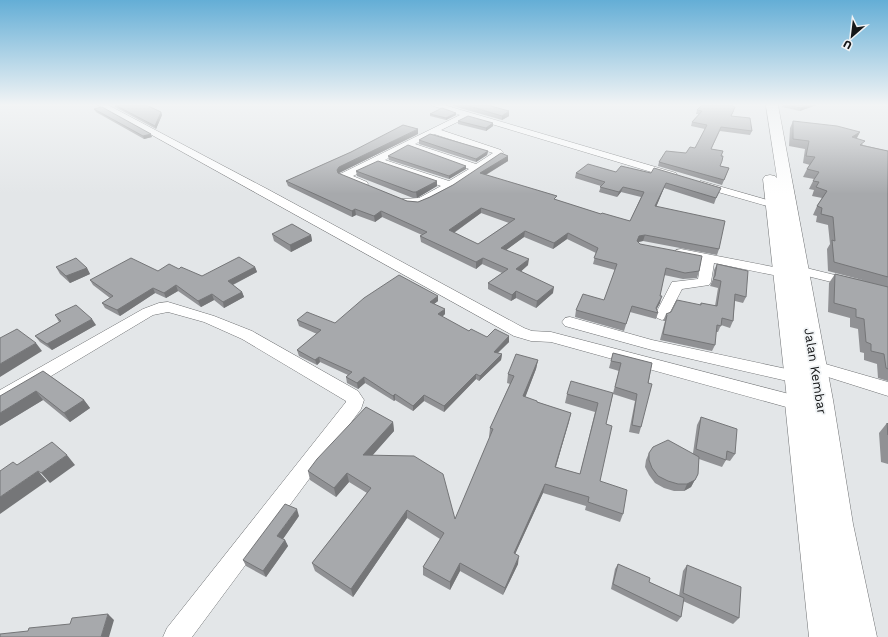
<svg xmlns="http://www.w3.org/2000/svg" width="888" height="637" font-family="'Work Sans',sans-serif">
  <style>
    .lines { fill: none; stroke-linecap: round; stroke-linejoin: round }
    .minor-casing { stroke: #707274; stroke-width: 1 }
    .secondary-casing { stroke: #707274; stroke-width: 1 }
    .minor { fill: #fff; fill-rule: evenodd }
    .secondary { fill: #fff; fill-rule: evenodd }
    .wall { fill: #909194; fill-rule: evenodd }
    .shaded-wall { fill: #757678 }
    .building { fill: #a7a9ac; stroke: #757678; fill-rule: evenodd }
    .labels { text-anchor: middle; stroke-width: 3.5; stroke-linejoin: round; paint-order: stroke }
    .street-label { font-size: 13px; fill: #161718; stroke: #f0f3f5 }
  </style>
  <rect width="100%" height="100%" fill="#e3e6e8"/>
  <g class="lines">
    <defs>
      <path id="minor" d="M98,105h10l161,85 255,138 8,3 19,1 246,64 6,2 3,5 -3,5 -6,2 -246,-68 -20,-1 -17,-5z
        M431,105h13l232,68 1,2 -5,3 -4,-1 -200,-60 -27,13 60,20 2,2 -1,3 -69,45 -16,5 -15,-2 -2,-2 2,-2 17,-1 22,-12 -63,-22 -25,12 14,6 1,2 -1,2h-8l-19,-8 -1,-2 1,-2 120,-59zM434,134l59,19 -17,11 -61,-20zM408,147l61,22 -20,12 -64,-21z
        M701,181l77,22 2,2 -2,2 -4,1 -77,-22 -1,-2z
        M681,249l103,20 1,-4 5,-1 98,24v8l-89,-22 -1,4 -5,1 -79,-16 -3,19 -2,3 -27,4 -15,29 -5,2 -5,-2 -2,-3 17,-33 26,-3 3,-18 -25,-5 -1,-3 1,-3z
        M168,302l46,14 38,15 106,60 6,9 -3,9 -169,228h-29l4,-9 179,-226v-1l-104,-62 -38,-17 -36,-10 -15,3 -147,88 -6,2v-15l143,-81 16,-6z
        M570,317l82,23 144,31 6,2 2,4 -2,4 -6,2 -144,-33 -87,-24 -3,-4 3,-4z
        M815,361l73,21v14l-79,-25 -2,-4 2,-4z"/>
      <path id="secondary" d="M766,105h12l55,295 20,124 24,113h-68l-24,-234 2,-4 -24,-220 2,-3 5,-1 5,1 2,2z"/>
    </defs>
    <use href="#minor" class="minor-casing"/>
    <use href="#secondary" class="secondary-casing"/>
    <use href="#minor" class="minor"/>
    <use href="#secondary" class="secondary"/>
  </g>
  <path class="wall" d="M114,105h32l15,7 1,3 -6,14 -41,-22z
    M453,105h34l22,6v5l-7,4 -49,-14z
    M783,105h33l-16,6 -18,-4z
    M732,106l2,5 -3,5 21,15 -2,4 -30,-4 -9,18 10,7 -1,10 9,2 -7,17 -64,-19 1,-4 27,-9 9,-5 10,-19 -14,-3 1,-4 7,-8h-3l1,-4z
    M94,109l58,28 -8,2 -48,-27z
    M430,114l26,1 -10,5 -16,-4z
    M458,121l35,2v3l-7,5 -28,-7z
    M793,121l67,11 -3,6 6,7 25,6v230l-10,-3 -1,-14 -13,-4v-7l-4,-1 -2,-23 -8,-2v-9l-22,-6 1,-29 6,-9 31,7 -38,-10 -1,-22 3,-5 -2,-19 -12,-3 1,-6 -4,-1 4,-9 5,-8 -10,-2 2,-6 -5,-1 5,-10 -11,-2 4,-8 3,-4 -7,-2 2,-14 -16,-3 1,-18z
    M418,134l-79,39v1l68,27 11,1 12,-5 78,-41v5l-22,14 70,25 45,14 29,7 11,-24 -20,-5 -4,5 -18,-5 2,-6 -26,-8 1,-5 40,-1 102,21 -4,11 -50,-16 -8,19 63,42 -2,6 -74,-14 -5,1 2,2 59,27 -2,7 -14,1 -19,-4 -4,21v7l-4,6 2,4 -2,6 -26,-7 -6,19 -49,-14 1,-7 28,-10 11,-30 -22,-6 3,-11 -29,-14 -14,10 -29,-12 -18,13 22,15 -7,6 32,22 -17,15 -20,-10 -5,3 -23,-12v-6l14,-10 -20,-9 -6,5 -55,-27 -1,-6 2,-1 -40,-18 -7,5 -19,-7 -4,2 -64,-31 -2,-5 65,-29zM481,213l28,10 -31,21 -24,-11z
    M419,140l69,11 -1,4 -11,7 -57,-18z
    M388,156l78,13 -17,10 -60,-19z
    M356,171l81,10v5l-20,12h-4l-56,-22z
    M272,234l39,1 1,6 -21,11 -17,-11z
    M717,264l29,33 -3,6 -8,-2 -2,20 -3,7 -9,-3 -3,7h-2l-1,13 -3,6 -52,-11 5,-19h-2l3,-7 34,-9 1,-2 14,3 3,-18 -8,-2 3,-7 1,-9z
    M56,267l31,1 3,6 -20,9 -10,-9z
    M255,267l2,5 -24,13 9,7 2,5 -20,11 -10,-8 -13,7 -23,-16 -12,7 -11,-5 -35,23 -15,-8 -3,-5 8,-5 -17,-13 -3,-5 89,-11 23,7z
    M438,296v5l-4,3 11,10 -3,3 27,14 18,6 22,-1v6l-11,11 4,1 -1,6 -22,21 -3,-2 -32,33 -20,-11 -11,10 -18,-11 -1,1 -29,-18 -7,6 -11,-6 -1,-6 2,-2 -28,-13 -3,3 -18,-9 -2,-6 20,-16 -18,-8 -2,-6 38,3z
    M55,315l41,10 -44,25 -12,-8 -5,-6 24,-14z
    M613,353l39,10 -11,64 -2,7 -10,-2 6,-31 -22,-7 -7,30 -6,57 23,33 -3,8 -35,-12 1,-4 -43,-13 -28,61 3,10 -15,31 -43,-24 -10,19 -27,-15v-8l17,-28 -33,-21 -54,79 -38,-26 -3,-8 55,-70 -18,-11 -13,15 -26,-17 -2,-9 85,-49 1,9 -22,24 83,64 35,-82h-1l1,-9 20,-44 -3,-1 1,-9 30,-14 -2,9 -11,28 12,5 34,11 -15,54 24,7 15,-62 -30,-9 2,-9 46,-1 6,-22 -10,-3z
    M43,371l41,29 6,8 -20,14 -27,-22 -43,26z
    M701,417l34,37 -5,7 -4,-1 -4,7 -23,-8 -1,15 -7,13 -7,4h-10l-10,-3 -9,-5 -6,-8 -4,-8 1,-7 3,-7h44l4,-28z
    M887,423l1,1v40l-7,-2 -2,-29z
    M299,516l-16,23 2,1 3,6 -22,31 -20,-11 -3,-6z
    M618,564l31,18 30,14 4,-25 4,-6 52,53 -6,6 -50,-23 -2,16 -4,5 -66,-33 4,-20z"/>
  <path class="shaded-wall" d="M809,105h7l-16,6 1,-3z
    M509,111v5l-7,4v-4z
    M161,112l1,3 -6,14 -1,-3z
    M456,113v2l-10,5v-2z
    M493,123v3l-7,5v-3z
    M418,129v5l-79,39 -1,2 -1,-5 2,-3z
    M860,132l-4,7 -4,-2z
    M151,134l1,3 -8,2 -1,-3z
    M488,151l-1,4 -11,7v-3z
    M508,156v5l-28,17v-5z
    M466,166v3l-17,10v-3z
    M437,181v5l-20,12 -1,-6z
    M666,183l-2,5 -10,24 1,-6z
    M623,187l-2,5 -4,5 2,-5z
    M481,208v5l-32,23v-6z
    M355,209l1,6 -4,2v-6z
    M381,211l1,6 -7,5 -1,-6z
    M525,231l-1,6 -23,17v-6z
    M568,233l-1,6 -14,10 1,-6z
    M311,235l1,6 -21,11 -1,-7z
    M645,235l-2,6 -5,1 -1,-1 2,-5z
    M483,258l-1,6 -6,5v-7z
    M529,259l-1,6 -12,11v-7z
    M255,267l2,5 -27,14 -2,-5z
    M87,268l3,6 -20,9 -4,-7z
    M176,285l2,6 -12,7 -2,-5z
    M554,287l-1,6 -17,15 1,-7z
    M153,288l2,5 -35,23 -3,-6z
    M516,291v7l-5,3 1,-6z
    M242,292l2,5 -20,11 -1,-6z
    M212,294l2,6 -13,7 -3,-6z
    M438,296v5l-8,6v-5z
    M662,296l-2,7 -5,9 1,-4z
    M445,309v5l-7,6v-6z
    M92,319l4,6 -44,25 -5,-6z
    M509,336v6l-16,15 1,-5z
    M36,343l6,8 -42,26v-13z
    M502,354l-1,6 -22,21 1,-5z
    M319,357l1,5 -3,3 -2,-5z
    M538,360l-2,9 -14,37 1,-10z
    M476,374v5l-32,33v-6z
    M364,377l1,6 -7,6 -1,-6z
    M36,391l7,9 -43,26v-13z
    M395,394v6l-1,1 -1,-5z
    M424,395v6l-11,10v-5z
    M84,400l6,8 -20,14 -6,-9z
    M571,413l-2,9 -16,54 2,-9z
    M393,422l1,9 -29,33 -2,-9z
    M67,455l8,10 -25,18 -9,-10z
    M38,471l9,10 -47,33v-17z
    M347,473l2,9 -13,15 -2,-9z
    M698,474l-7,13 -7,4 3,-7z
    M545,484l-2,9 -31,68 2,-8z
    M297,509l2,7 -19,27 -3,-7z
    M407,510v8l-54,79 -2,-8z
    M285,540l3,6 -22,31 -3,-6z
    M519,556l-1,8 -15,31 2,-7z
    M460,563v8l-10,19v-8z
    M108,614l6,6 -5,17h-8z"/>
  <path class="building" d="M115,105h31l15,7 -6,14z
    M466,105h21l22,6 -7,5z
    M702,105h30v1l3,1 -4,9 19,2 2,13 -31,-4 -10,22 12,2 -2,5h2l-1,5 -2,5 9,2 -5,12 -65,-18 7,-11 20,2 4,-6 5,1 12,-23 -15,-3 10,-11 -5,-1z
    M788,105h21l-8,3z
    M102,107l49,27 -8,2 -49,-27z
    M442,108l14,5 -10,5 -16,-4z
    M468,116l25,7 -7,5 -28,-7z
    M793,121l44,5 23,6 -8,5 13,4 -5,4 28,6v126l-54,-15 -2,-22 3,1 -2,-24 -12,-3 1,-6 -5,-2 10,-15 -11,-4 3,-5 -6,-1 6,-9 -12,-3 8,-12 -9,-1 3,-15 -16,-2z
    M403,125l15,4 -79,38 -2,3 1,3 69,28 11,1 12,-5 23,-12 48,-32 7,3 -28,17 77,23 -3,3 47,15 1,-1 28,8 14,-29 -21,-5 -4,5 -19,-5 5,-5 -29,-9 12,-9 28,8 5,-6 30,7 3,-5 67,20 -5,10 -50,-15 -11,23 70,15 -6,28 -74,-14 -6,1 -2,5 3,3 62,12 -3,15 -14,2 -19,-5 -6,28h2l-6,12 2,5 -26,-7 -6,18 -50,-14 7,-16 21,6 13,-36 -23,-6 4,-10 -30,-15 -14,10 -29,-12 -24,17 28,11 -13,10 38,18 -17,14 -21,-10 -4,4 -24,-12 20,-14 -25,-11 -7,4 -56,-26 7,-4 -46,-21 -7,5 -19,-7 -3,2 -66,-30 65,-29zM481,208l34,11 -37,25 -29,-14z
    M430,134l58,17 -12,8 -57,-19z
    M408,145l58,21 -17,10 -61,-20z
    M378,161l59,20 -21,11h-3l-57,-21z
    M292,224l19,11 -21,10 -18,-11z
    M239,257l16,10 -27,14 14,11 -19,10 -11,-8 -14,7 -22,-16 -12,8 -11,-5 -36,22 -15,-7 11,-7 -23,-16 41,-22 27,13 11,-7 10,5 2,-2 21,9z
    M76,258l11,10 -21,8 -10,-9z
    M717,264l31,7 -2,26 -11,-3 -2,27 -11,-3 -1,8 -4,-1 -2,20 -52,-11 4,-19 -1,-1 5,-2 6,-12 24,5v-2l16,3 4,-25 -8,-2 2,-3z
    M835,274l53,13v82l-2,-1 -2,-14 -13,-3v-7l-5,-2 -2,-23 -8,-2v-8l-22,-6z
    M399,275l39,21 -8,6 15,7 -7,5 31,17 2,-2 16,8 8,-8 14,7 -15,16 8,2 -22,22 -4,-2 -32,32 -20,-11 -11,11 -18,-12 -2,2 -29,-19 -7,6 -11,-6 6,-5 -33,-15 -4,3 -18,-10 24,-20 -24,-10 10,-8 28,11 29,-25z
    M76,305l16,14 -45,25 -12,-8 26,-15 -6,-6z
    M17,329l19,14 -36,21v-26z
    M613,353l39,10 -4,20 4,1 -11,43 -9,-2 5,-31 -22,-7 6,-24 -10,-2z
    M516,354l22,6 -15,36 14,5v1l34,11 -16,54 25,7 18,-71 -31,-9 4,-13 42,12 -7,31 6,2 -12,55 27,9 -4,24 -35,-12 1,-5 -44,-13 -31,69 5,3 -14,32 -45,-25 -10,19 -27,-15 21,-34 -37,-23 -56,79 -39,-26 59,-75 -24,-15 -13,15 -26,-17 9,-12 49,-52 27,15 -30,33 51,1 29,18 12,45 38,-90 -3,-1 24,-52 -6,-2z
    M43,371l41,29 -20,13 -28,-22 -36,22v-17z
    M701,417l36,12 -2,25 -8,-3 -1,9 -30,-11z
    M887,423l1,1v11z
    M668,440l31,17 -1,17 -3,6 -8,4h-9l-10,-3 -10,-5 -6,-8 -3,-8v-7l4,-6z
    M52,442l15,13 -26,18 -3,-2 -38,26v-26l13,-9 4,3z
    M285,504l12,5 -20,27 8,4 -22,31 -20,-11z
    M618,564l32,14 -1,4 35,16 -3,19 -68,-33z
    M687,565l54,22 -2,31 -56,-25z
    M108,614l-7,23h-101v-3l28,-3 1,-3 41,-4 2,-6z"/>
  <linearGradient id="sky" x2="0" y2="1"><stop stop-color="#64aed6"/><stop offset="0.54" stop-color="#f2f4f5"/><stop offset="1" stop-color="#f2f4f5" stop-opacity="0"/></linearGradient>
  <rect width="888" height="194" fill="url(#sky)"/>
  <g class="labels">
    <g class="street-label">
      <text transform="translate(816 371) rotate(81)" y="5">Jalan Kembar</text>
    </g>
  </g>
  <g transform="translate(852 36) rotate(208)" stroke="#f0f3f5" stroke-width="3" paint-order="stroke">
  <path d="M0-3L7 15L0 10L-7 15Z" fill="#161718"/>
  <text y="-6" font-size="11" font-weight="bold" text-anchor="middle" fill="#161718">U</text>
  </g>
</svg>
